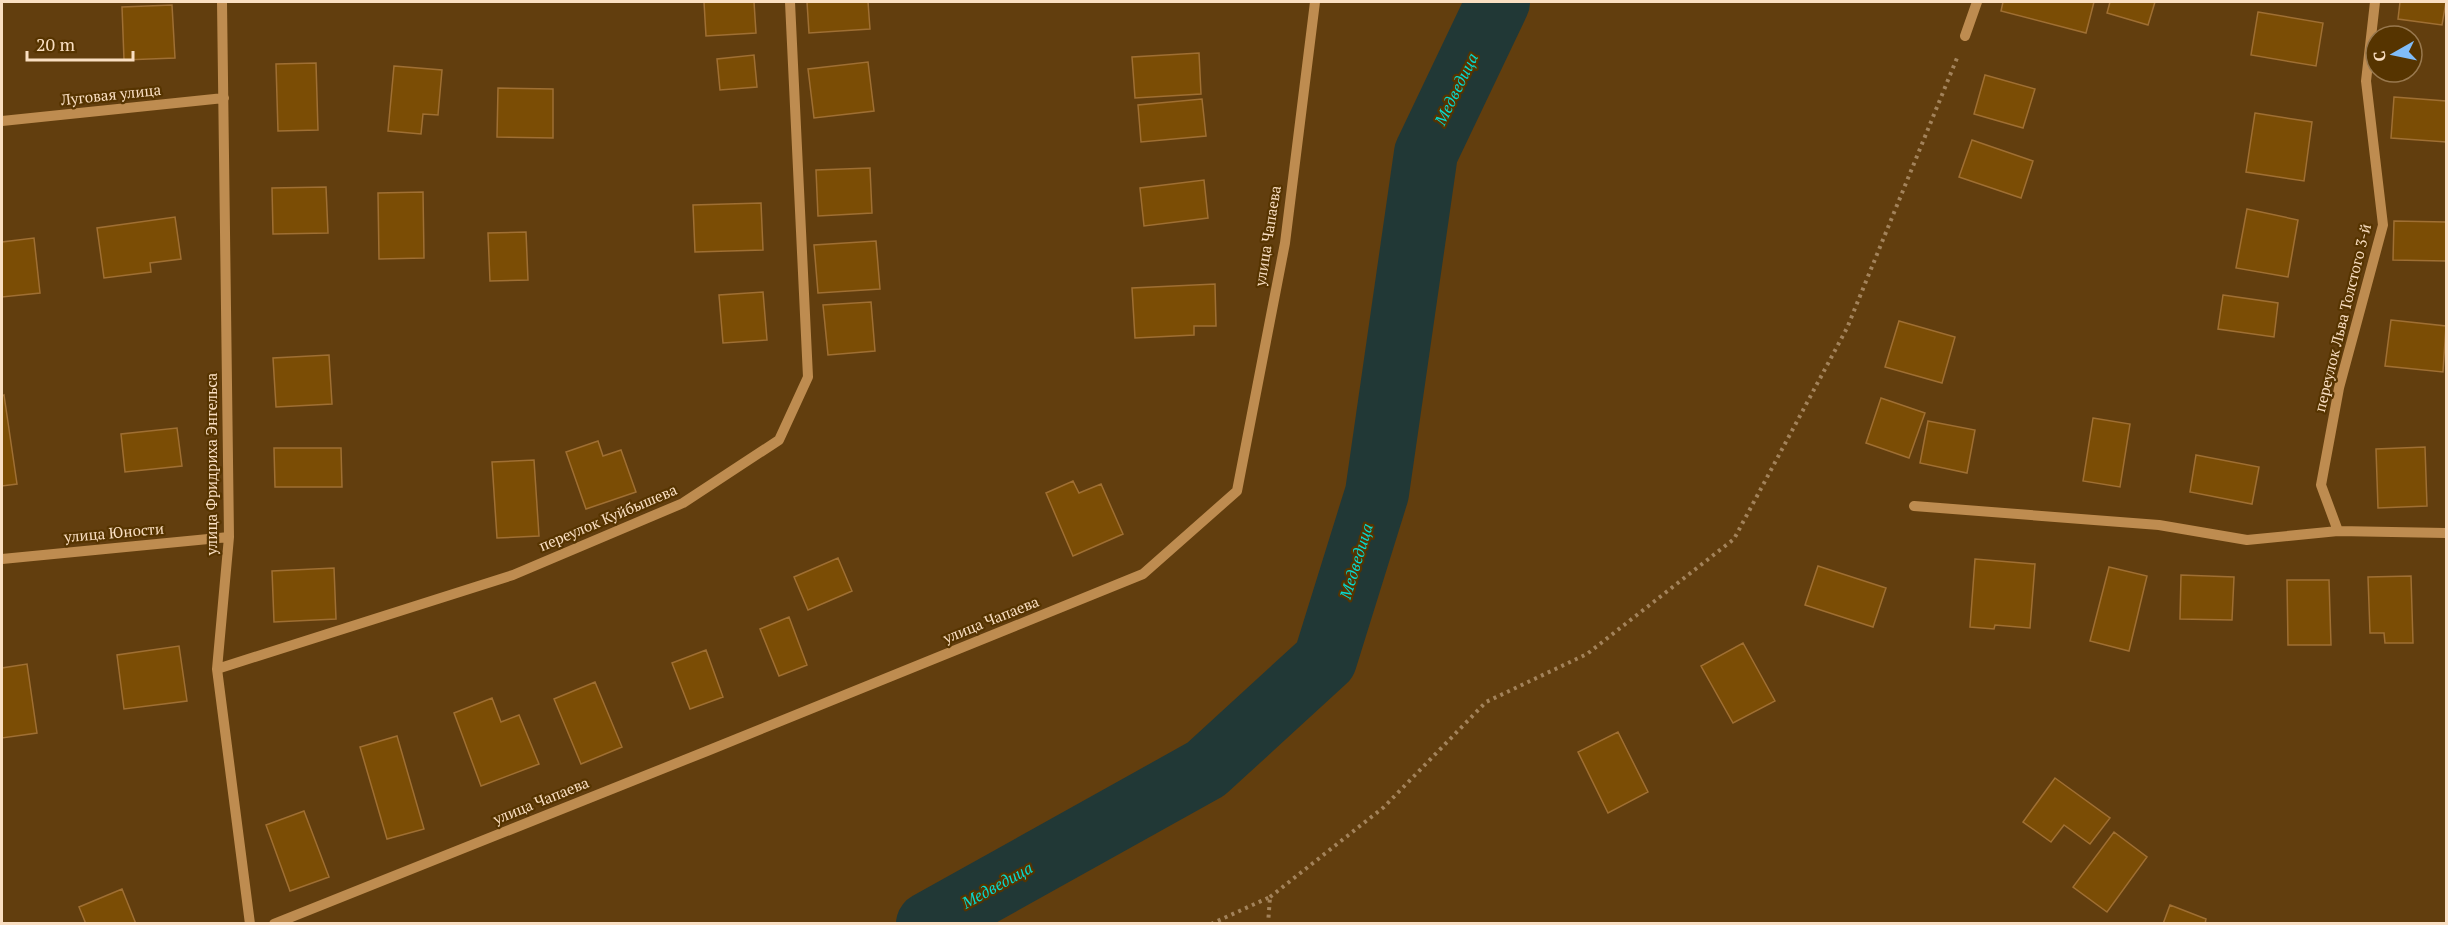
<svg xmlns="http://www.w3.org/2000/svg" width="2448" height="925" font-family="'PT Serif',serif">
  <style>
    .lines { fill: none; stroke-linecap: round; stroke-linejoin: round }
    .river { stroke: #213836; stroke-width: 64 }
    .building { fill: #7b4d05; stroke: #9f6f33; stroke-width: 1.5 }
    .path { stroke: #a3835b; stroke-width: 4; stroke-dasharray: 3 4.5; stroke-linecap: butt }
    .minor { stroke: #be8c50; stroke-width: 10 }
    .labels { text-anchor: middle; stroke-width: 4.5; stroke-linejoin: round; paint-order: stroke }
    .street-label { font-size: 15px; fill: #fadfc2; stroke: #563400 }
    .water-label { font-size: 16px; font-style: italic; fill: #05dbd2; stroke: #563400 }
  </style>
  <rect width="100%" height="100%" fill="#623e0e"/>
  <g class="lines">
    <path class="river" d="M928,924l278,-155 119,-109 52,-167 49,-340 72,-151"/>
  </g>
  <path class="building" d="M704,2h50l2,31 -50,3z
    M807,2h61l2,27 -61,4z
    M2003,2h91l-8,31 -85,-22z
    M2110,2h45l-7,23 -41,-12z
    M2400,2h46l-4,23 -44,-6z
    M172,5l3,53 -51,2 -2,-53z
    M2258,12l65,11 -7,43 -65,-11z
    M1199,53l2,41 -66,4 -3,-41z
    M754,55l3,32 -37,3 -3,-31z
    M868,62l6,49 -60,7 -6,-49z
    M316,63l2,67 -40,1 -2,-67z
    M394,66l48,4 -4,45 -15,-1 -2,20 -33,-3z
    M1985,75l50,14 -12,39 -49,-14z
    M498,88l55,1v49l-56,-1z
    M2394,97l52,4v41l-55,-4z
    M1202,99l4,37 -65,6 -3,-37z
    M2255,113l57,9 -8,59 -58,-9z
    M1972,140l61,21 -12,37 -62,-21z
    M870,168l2,45 -54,3 -2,-46z
    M1204,180l4,38 -64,8 -4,-38z
    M326,187l2,46 -55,1 -1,-46z
    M423,192l1,66 -45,1 -1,-66z
    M761,203l2,47 -68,2 -2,-47z
    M2247,209l51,11 -10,57 -52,-9z
    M175,217l6,42 -31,4 1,9 -47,6 -7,-50z
    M2394,221l52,1v39l-53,-1z
    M526,232l2,48 -38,1 -2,-48z
    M34,238l6,55 -38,4v-55z
    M876,241l4,48 -62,4 -4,-48z
    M1215,284l1,42h-22v9l-59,3 -3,-50z
    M763,292l4,48 -44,3 -4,-48z
    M2223,295l55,8 -4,34 -56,-8z
    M871,302l4,49 -47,4 -5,-50z
    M2391,320l55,6 -3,46 -58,-6z
    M1899,321l56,16 -13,46 -57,-16z
    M329,355l3,49 -56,3 -3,-49z
    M4,395l13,89 -15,2v-90z
    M1881,398l44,15 -16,45 -43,-15z
    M2093,418l37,6 -10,63 -37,-6z
    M1928,421l47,9 -8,43 -47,-10z
    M177,428l5,38 -57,6 -4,-38z
    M598,441l5,15 18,-6 15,42 -50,17 -20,-57z
    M2425,447l2,59 -49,2 -2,-59z
    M274,448h67l1,39h-67z
    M2196,455l63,12 -7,37 -62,-12z
    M534,460l5,76 -42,2 -5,-76z
    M1073,481l6,12 22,-9 22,50 -50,22 -27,-63z
    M838,558l14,33 -44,19 -14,-33z
    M1975,559l60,5 -5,64 -35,-3 -1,4 -24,-2z
    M1818,566l68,22 -13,39 -68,-22z
    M2109,567l38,9 -18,75 -39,-10z
    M334,568l2,51 -62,3 -2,-51z
    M2181,575l53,2 -2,43 -52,-1z
    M2411,576l2,67h-28l-1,-10h-14l-2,-56z
    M2287,580h42l2,65h-43z
    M789,617l18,48 -28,11 -19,-47z
    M1743,643l32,58 -42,22 -32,-57z
    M179,646l8,55 -63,8 -7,-54z
    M706,650l17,47 -33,12 -18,-46z
    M27,664l10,69 -35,5v-70z
    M595,682l27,65 -41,17 -27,-65z
    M492,698l9,24 18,-7 20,49 -58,22 -27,-73z
    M1618,732l30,60 -40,21 -30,-61z
    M397,736l27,93 -37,10 -27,-92z
    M2055,778l55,40 -20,26 -26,-19 -13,17 -28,-20z
    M304,811l25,66 -39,14 -24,-66z
    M2114,832l33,25 -40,55 -34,-25z
    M122,889l14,35h-50l-7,-17z
    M2170,905l36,14 -1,5h-42z"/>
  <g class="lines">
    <path class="path" d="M1270,897l114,-90 102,-105 101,-48 147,-115 113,-211 110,-270
      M1211,924l59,-27 -2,27"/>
    <path class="minor" d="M222,2l7,535 -12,132 33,255
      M1965,36l12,-34
      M2,121l222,-23
      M1914,506l245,19 88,15 91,-9 108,2
      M2338,531l-17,-46 18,-97 44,-163 -17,-144 9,-79
      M2,559l227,-22
      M217,669l296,-94 170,-72 96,-63 29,-63 -18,-375
      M274,924l433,-173 436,-177 94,-83 48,-248 30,-241"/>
  </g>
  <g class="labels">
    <g class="street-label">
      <text transform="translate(111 95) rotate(-6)" y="5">Луговая улица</text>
      <text transform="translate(1268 236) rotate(-81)" y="5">улица Чапаева</text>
      <text transform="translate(2343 318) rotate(-76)" y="5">переулок Льва Толстого 3-й</text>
      <text transform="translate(212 464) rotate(-90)" y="5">улица Фридриха Энгельса</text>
      <text transform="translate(608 518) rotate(-23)" y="5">переулок Куйбышева</text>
      <text transform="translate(114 533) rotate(-5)" y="5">улица Юности</text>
      <text transform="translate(991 620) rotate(-22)" y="5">улица Чапаева</text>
      <text transform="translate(541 801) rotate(-22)" y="5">улица Чапаева</text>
    </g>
    <g class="water-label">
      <text transform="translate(1456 89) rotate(-64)" y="6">Медведица</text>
      <text transform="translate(1356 561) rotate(-73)" y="6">Медведица</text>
      <text transform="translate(997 885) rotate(-29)" y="6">Медведица</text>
    </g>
  </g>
  <rect width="2448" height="925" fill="none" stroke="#fadfc2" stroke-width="6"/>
  <g transform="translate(2394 54) rotate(261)"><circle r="28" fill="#563400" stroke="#98784e" stroke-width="1.5"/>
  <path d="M0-4.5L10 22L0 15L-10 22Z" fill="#80bdfa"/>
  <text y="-9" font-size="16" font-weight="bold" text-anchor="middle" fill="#fadfc2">С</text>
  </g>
  <path d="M27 51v9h106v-9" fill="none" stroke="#fadfc2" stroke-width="3"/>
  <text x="36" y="51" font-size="18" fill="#fadfc2" stroke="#563400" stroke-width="4.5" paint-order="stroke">20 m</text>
</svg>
